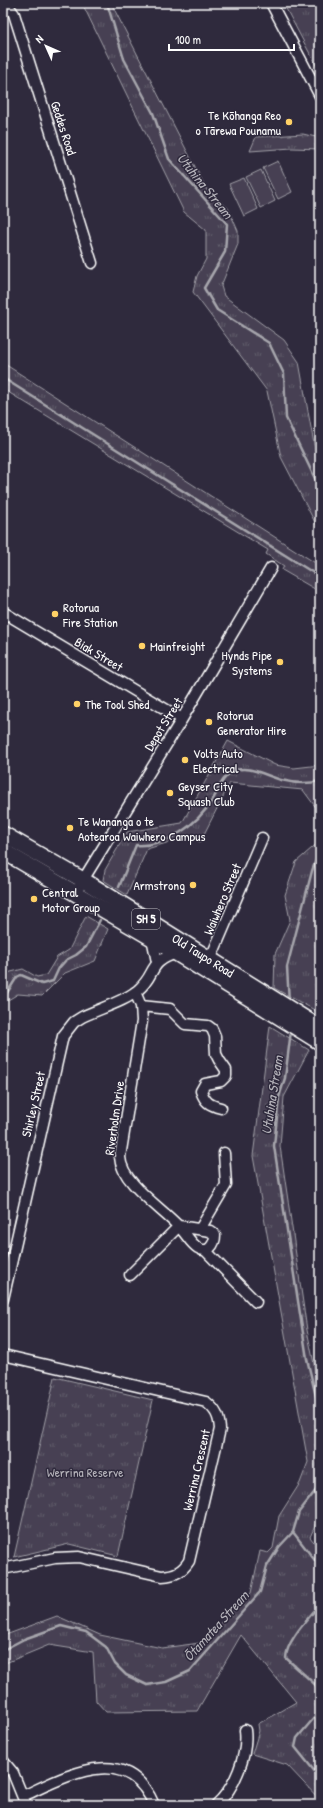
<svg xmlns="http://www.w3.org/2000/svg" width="323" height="1808" font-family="'Patrick Hand',sans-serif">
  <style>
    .grass { fill: url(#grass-tufts); stroke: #a2a0a8 }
    .garden { fill: #464152; stroke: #a2a0a8 }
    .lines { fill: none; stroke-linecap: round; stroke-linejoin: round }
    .stream { stroke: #a7a6ad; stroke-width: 2.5 }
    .minor-casing { stroke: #fff; stroke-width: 13 }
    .highway-casing { stroke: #fff; stroke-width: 18 }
    .minor { stroke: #2f2a3d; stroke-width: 10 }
    .highway { stroke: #2f2a3d; stroke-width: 15 }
    .poi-dot { fill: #ffd166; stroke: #2f2a3d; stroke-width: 1.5 }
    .labels { text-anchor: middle; stroke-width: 3; stroke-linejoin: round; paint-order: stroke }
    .shield { fill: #2f2a3d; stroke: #c1bfc5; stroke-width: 1 }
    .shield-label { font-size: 12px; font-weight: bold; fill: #fff }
    .poi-label { font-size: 13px; fill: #fff; stroke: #2f2a3d; text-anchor: start }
    .street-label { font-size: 13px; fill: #fff; stroke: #2f2a3d }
    .park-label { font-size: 13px; fill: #b5b3ba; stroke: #2f2a3d }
    .water-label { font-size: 14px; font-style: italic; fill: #b6b4bb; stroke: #2f2a3d }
  </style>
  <defs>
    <pattern id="grass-tufts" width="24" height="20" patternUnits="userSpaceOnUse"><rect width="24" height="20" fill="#464152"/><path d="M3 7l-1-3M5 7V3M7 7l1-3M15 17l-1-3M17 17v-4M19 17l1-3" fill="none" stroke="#625e6c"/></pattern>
  </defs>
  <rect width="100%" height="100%" fill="#2f2a3d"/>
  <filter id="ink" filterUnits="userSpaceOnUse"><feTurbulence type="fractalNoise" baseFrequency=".025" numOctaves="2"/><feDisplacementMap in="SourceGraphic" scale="8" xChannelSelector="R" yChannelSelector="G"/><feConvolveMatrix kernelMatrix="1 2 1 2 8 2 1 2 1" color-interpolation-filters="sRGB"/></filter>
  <g filter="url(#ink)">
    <path class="grass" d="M82,3h29l97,189 20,16 10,23v13l-17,42 3,10 60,44 15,22 21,115v55l-39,-75 -14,-66 -74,-99 4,-16 9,-17v-29l-22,-18z
      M283,3h37v62l-3,2z
      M303,134l17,4v11l-28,-1 -42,3 6,-14z
      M3,363l317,203v26l-38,-22 2,-4 -18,-12 2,-4 -265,-161z
      M228,741l47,24 19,3 26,-3v48l-17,-23 -73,-7 -30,59 -11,-6 -42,13 -20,46 -24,-15 2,-10 22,-38 55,-9z
      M320,841v172l-46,-25 1,-34 15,-34 -5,-25 11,-33z
      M86,916l22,13 -13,32 -30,12 -23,23 -24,-2 -15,9v-29l20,-5 14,8 9,-2 11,-18 12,-7z
      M270,1026l39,24 -25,47 -4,49 27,184 13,63v122l-10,22 10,13v250l-33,-35 -35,-11 7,-23 -1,-7 38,-22 -55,-67 -44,76 -91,1 -10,-11 -3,-49 -44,-7 -46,19v-28l54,-20 43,19 62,13 38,-5 51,-50 9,-42 8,2 5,-5 6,-32 21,-33 8,-21 -55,-306z
      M55,1377l98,23 -35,156 -49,-12 -55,13z"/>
    <path class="garden" d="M278,161l14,31 -14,7 -15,-31z
      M261,170l14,31 -14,7 -15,-31z
      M244,178l14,31 -14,7 -15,-32z"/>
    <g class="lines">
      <path class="stream" d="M107,3l17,56 29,54 16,46 58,65 -2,28 -21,36 13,22 52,33 15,31 2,44 34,71
        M3,378l317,199
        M119,887l17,-42c31,2 61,-20 77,-46 6,-9 8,-21 19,-27 14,-9 34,4 49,8 12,3 27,4 39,1
        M3,997l2,-1 12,-19 4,-2 21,9 11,-3 6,-13 7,-8 10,-5 10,-8 14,-27
        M289,1002l-2,-35 25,-96 5,-14 3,-4
        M291,1031l-6,47 -6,19 -5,49 33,213 13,54
        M320,1485l-21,27 -6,20 27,35
        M320,1604c-11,14 -34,37 -34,54l34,31
        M3,1650l21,-11 37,-13 25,6 20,15 9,17 11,11 21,10 19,-3 24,-11 70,-79 7,-26 12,-19 14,-15
        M320,1711l-23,27 -2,9 25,31"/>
      <defs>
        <path id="minor" d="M6,3l8,11 78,249
          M271,3l49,93
          M3,612l179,107
          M80,885l102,-166 89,-151
          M152,938l5,24
          M205,964l8,-11 49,-115
          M141,1006l29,3 15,15 23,2 4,3 3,7 1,18 3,6 7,10v6l-5,5 -16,3 -4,7c4,11 8,14 20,17
          M200,1229l26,-44 -2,-32
          M205,1250l51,52
          M130,1275l49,-49 31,5 5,4c0,9 -7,20 -17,13 -8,-5 -12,-15 -19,-21 -16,-18 -58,-44 -59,-70l22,-136 -1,-15 -6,-14
          M3,1299l60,-263 11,-14 8,-5c16,-8 44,-16 56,-27 19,-16 9,-28 39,-37
          M3,1355l203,47c10,8 13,14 14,27l-31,132c-7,11 -14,14 -27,15l-83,-19 -24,1 -52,11
          M3,1761l10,12 13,32
          M23,1796c44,-20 104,-55 131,9
          M216,1805c19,-17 32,-50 29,-75"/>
        <g id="highway">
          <path id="s1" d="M3,834l80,46 237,148"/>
          <path d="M3,851l149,87 168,104"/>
        </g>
      </defs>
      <use href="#minor" class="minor-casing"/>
      <use href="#highway" class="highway-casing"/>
      <use href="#minor" class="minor"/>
      <use href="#highway" class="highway"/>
    </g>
  </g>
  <g class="poi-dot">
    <circle cx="289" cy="122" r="4"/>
    <circle cx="55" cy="614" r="4"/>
    <circle cx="142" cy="646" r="4"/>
    <circle cx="280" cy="662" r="4"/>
    <circle cx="77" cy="704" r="4"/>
    <circle cx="209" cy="722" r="4"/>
    <circle cx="185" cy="760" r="4"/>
    <circle cx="170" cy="793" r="4"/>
    <circle cx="70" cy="828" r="4"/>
    <circle cx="193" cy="885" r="4"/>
    <circle cx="34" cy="899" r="4"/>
  </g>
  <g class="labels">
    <rect class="shield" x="132" y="909" width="28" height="20" rx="3"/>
    <g class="shield-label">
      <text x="146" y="923">SH 5</text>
    </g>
    <g class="poi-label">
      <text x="281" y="120" text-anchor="end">Te Kōhanga Reo<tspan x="281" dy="15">o Tārewa Pounamu</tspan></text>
      <text x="63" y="612">Rotorua<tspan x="63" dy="15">Fire Station</tspan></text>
      <text x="150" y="651">Mainfreight</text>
      <text x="272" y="660" text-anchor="end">Hynds Pipe<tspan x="272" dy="15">Systems</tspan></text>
      <text x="85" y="709">The Tool Shed</text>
      <text x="217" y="720">Rotorua<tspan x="217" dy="15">Generator Hire</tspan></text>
      <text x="193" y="758">Volts Auto<tspan x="193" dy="15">Electrical</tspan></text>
      <text x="178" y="791">Geyser City<tspan x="178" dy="15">Squash Club</tspan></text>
      <text x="78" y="826">Te Wananga o te<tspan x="78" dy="15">Aotearoa Waiwhero Campus</tspan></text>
      <text x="185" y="890" text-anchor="end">Armstrong</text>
      <text x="42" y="897">Central<tspan x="42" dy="15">Motor Group</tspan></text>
    </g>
    <g class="street-label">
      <text transform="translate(64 128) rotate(72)" y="5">Geddes Road</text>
      <text transform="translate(99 654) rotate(31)" y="5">Biak Street</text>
      <text transform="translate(163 724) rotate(-58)" y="5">Depot Street</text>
      <text transform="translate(222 899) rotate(-67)" y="5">Waiwhero Street</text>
      <text dy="5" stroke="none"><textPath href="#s1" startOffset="234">Old Taupo Road</textPath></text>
      <text transform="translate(33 1104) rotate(-77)" y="5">Shirley Street</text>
      <text transform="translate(114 1118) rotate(-82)" y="5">Riverholm Drive</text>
      <text transform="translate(196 1470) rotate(-77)" y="5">Werrina Crescent</text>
    </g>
    <g class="park-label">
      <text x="85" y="1477">Werrina Reserve</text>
    </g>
    <g class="water-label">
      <text transform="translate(205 186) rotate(51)" y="5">Utuhina Stream</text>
      <text transform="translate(272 1095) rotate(-81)" y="5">Utuhina Stream</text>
      <text transform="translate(216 1626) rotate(-48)" y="5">Ōtamatea Stream</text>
    </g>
  </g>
  <rect width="323" height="1808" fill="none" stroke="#2f2a3d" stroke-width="16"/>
  <rect x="8" y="8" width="307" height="1792" fill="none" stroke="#fff" stroke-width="1.5" filter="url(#ink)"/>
  <g transform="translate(46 46) rotate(315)" stroke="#2f2a3d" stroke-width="3" paint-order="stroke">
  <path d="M0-3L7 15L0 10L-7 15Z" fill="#ffffff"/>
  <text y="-6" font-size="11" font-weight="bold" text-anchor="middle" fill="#ffffff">N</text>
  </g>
  <path d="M169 44v6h125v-6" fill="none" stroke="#ffffff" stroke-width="2"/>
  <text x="175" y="44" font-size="12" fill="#ffffff" stroke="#2f2a3d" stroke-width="3" paint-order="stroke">100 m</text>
</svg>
